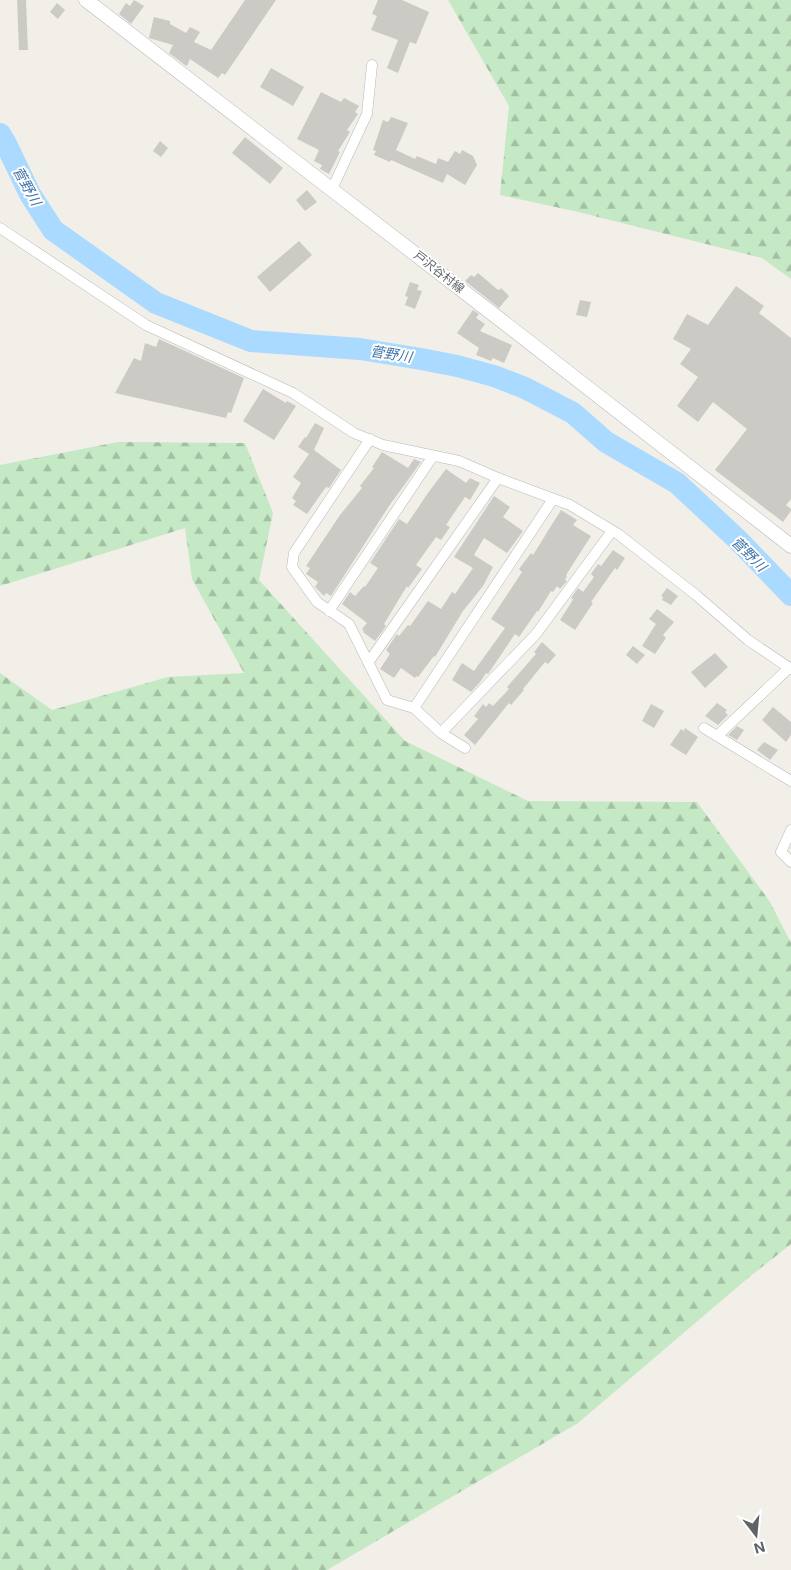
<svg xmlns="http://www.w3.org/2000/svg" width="791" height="1570" font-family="Inter,'Noto Sans JP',sans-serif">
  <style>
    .forest { fill: url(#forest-firs) }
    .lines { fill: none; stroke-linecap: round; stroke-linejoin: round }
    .river { stroke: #aadaff; stroke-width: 22 }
    .building { fill: #cccac5 }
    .street-casing { stroke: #b5b8bc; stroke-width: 11 }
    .secondary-casing { stroke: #b6babf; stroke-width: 15 }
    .street { stroke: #fff; stroke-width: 10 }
    .secondary { stroke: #fff; stroke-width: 14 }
    .labels { text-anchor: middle; stroke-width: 4; stroke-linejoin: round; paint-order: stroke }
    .street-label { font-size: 12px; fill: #5f6368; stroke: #fff }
    .water-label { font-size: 14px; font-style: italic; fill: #4174aa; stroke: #fff }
  </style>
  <defs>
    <pattern id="forest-firs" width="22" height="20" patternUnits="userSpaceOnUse" patternTransform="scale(1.25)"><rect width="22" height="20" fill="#c5e8c5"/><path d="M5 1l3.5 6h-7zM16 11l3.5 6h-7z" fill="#a3c0a4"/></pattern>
  </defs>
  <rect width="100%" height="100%" fill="#f1efe8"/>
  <path class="forest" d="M448,0h343v279l-29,-21 -188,-47 -74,-16 9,-89z
    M118,442l127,1 28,70 -14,67 146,161 123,60 169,1 73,100 21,41v301l-43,34 -170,145 -251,147h-327v-897l52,37 116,-33 76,-4 -52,-94 -7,-51 -185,58v-121z"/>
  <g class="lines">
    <path class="river" d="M0,134l6,10 24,50 23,36 103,73 95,38 109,8 61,10 36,7 37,10 31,12 48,25 33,29 71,41 61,57 53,55"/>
  </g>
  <path class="building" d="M17,0h9l2,50h-9z
    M134,0l10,6 -13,18 -12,-10 7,-11 4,3z
    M245,0h31l-51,75 -3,-2 -4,5 -28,-19 -3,7 -2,-1 -16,-12 4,-8 -24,-7 5,-21 16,4v3l16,9 4,-6 10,5 -6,10 17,8z
    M378,0h24l27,12 -13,32 -6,-2 -12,31 -11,-5 11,-28 -27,-10 6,-14 -5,-2z
    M57,3l8,7 -7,9 -8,-7z
    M271,68l33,19 -11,19 -33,-19z
    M321,92l20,10 3,-4 15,8 -4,6 3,2 -11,16 3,2 -12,19 2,1 -11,22 -9,-5 2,-4 -8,-4 5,-11 -22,-11z
    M391,117l17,6 -12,27 19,9 2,-3 19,8 2,-6 10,4 7,-11 5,3 2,-4 11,6 4,9 -12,20 -18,-11 -4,9 -52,-23 -1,2 -16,-7 2,-4 -3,-1 10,-30 5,2z
    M245,137l38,31 -13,16 -38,-31z
    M160,141l8,7 -7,9 -8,-6z
    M307,190l10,12 -12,9 -9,-11z
    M299,241l13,14 -42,37 -13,-15z
    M478,273l19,16 2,1 2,-2 8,8 -10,12 -34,-27 6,-6 3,2z
    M410,282l9,3 -2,5 5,1 -7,18 -10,-4 3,-8 -3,-1z
    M736,286l28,20 -5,7 32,25v161l-5,6 5,4v2l-8,11 -68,-52 32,-41 -34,-27 -15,20 -21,-16 21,-29 -18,-13 11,-15 -18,-10 14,-25 21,11z
    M580,300l11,2 -4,15 -11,-2z
    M473,310l6,4 -3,4 9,6 -5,7 32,14 -8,18 -11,-5 -2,3 -15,-6 3,-7 -22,-15z
    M159,339l85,39 -13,35 -3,-1 -2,6 -111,-25 19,-35 7,3 4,-18 11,4z
    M263,389l23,14 1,-2 9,5 -22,34 -31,-19z
    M315,423l9,5 -10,22 27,20 -12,18 -3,-1 -19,27 -14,-9 3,-4 -4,-3 9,-15 -8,-6 16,-23 -11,-7 7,-10 1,1z
    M382,452l26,16 6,-9 7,3 -32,44 -58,90 -5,-3 -2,3 -9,-9 3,-5 -12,-8 4,-6 -4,-2 34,-51 22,-27 -2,-2 14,-18 -2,-1z
    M446,469l20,14 4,-5 10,5 -10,17 -5,-3 -19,28 4,2 -9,13 -5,-3 -20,28 6,4 -14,19 -1,-2 -23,38 2,2 -11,15 -12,-9 1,-1 -2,-2 5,-6 -25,-19 8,-12 5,4 9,-10 1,1 13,-19 -8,-5 29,-44 8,5 21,-31z
    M494,496l16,11 -7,10 20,14 -16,22 -23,-15 -10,17 19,12 -10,19 -20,25 -28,46 -1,-1 -16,21 -2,-1 -1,2 -14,-10 -7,10 -14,-9 10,-15 -4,-4 11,-16 2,2 9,-11 2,1 18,-25 13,8 11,-17 3,2 18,-26 -19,-11z
    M561,510l16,10 -4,5 18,11 -25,39 1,1 -2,4 2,1 -7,8 -3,-3 -4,6 -2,-1 -13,21 -1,-1 -18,26 -4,-3 -27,40 -2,-1 -6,9 -9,10 -19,-12 10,-17 12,8 31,-43 -14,-9 31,-47 -3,-3 12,-16 2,2z
    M613,550l12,8 -8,12 -2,-2 -24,34 2,1 -18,27 -15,-10 11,-17 2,-4 -2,-1 7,-10 5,4 11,-15 -3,-3 7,-10 3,2z
    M667,588l11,8 -7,9 -9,-5 1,-3 -2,-1z
    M657,609l17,13 -11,13 3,3 -11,16 -13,-8 14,-22 -7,-5z
    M542,642l14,13 -8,9 -3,-2 -22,27 1,1 -13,15 -2,-2 -34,42 -11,-10 14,-16 -4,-3 9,-12 3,3 3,-4 4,3 16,-17 -2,-2 29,-33 -2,-2z
    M633,646l12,9 -8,9 -11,-9z
    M715,653l13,14 -23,21 -14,-16z
    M717,703l10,7 -2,2 3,3 -10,10 -13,-9z
    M651,704l13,7 -10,17 -12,-7z
    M773,707l18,15v13l-5,7 -24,-22z
    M737,726l7,4 -7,10 -9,-5z
    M685,728l13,9 -12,18 -16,-10 11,-16 3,2z
    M764,742l14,8 -8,10 -13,-10z"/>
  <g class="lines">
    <defs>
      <path id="street" d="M332,189l35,-75 5,-49
        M0,228l146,97 147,68 61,40 29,12 76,16 39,17 72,27 48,29 78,61 52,45 43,29
        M370,439l-76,114 -2,14 25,35 32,22 38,76 27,8 27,25 24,15
        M329,611l104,-155
        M368,663l130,-185
        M414,708l139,-209
        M704,728l87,53
        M441,733l95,-99 76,-103
        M717,736l72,-68
        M791,830l-10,22 10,10"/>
      <path id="secondary" d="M86,0l416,321 289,225"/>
    </defs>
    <use href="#street" class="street-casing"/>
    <use href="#secondary" class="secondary-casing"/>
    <use href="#street" class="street"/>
    <use href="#secondary" class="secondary"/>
  </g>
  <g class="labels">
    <g class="street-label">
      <text transform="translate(439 272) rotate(38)" y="4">戸沢谷村線</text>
    </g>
    <g class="water-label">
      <text transform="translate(27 186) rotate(61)" y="5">菅野川</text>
      <text transform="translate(391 354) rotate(9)" y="5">菅野川</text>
      <text transform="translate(749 554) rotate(45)" y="5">菅野川</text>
    </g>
  </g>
  <g transform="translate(756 1535) rotate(164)" stroke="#ffffff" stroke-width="4" paint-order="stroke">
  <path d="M0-4L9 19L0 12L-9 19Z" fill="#5f6368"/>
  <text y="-8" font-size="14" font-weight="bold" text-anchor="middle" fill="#5f6368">N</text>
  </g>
</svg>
